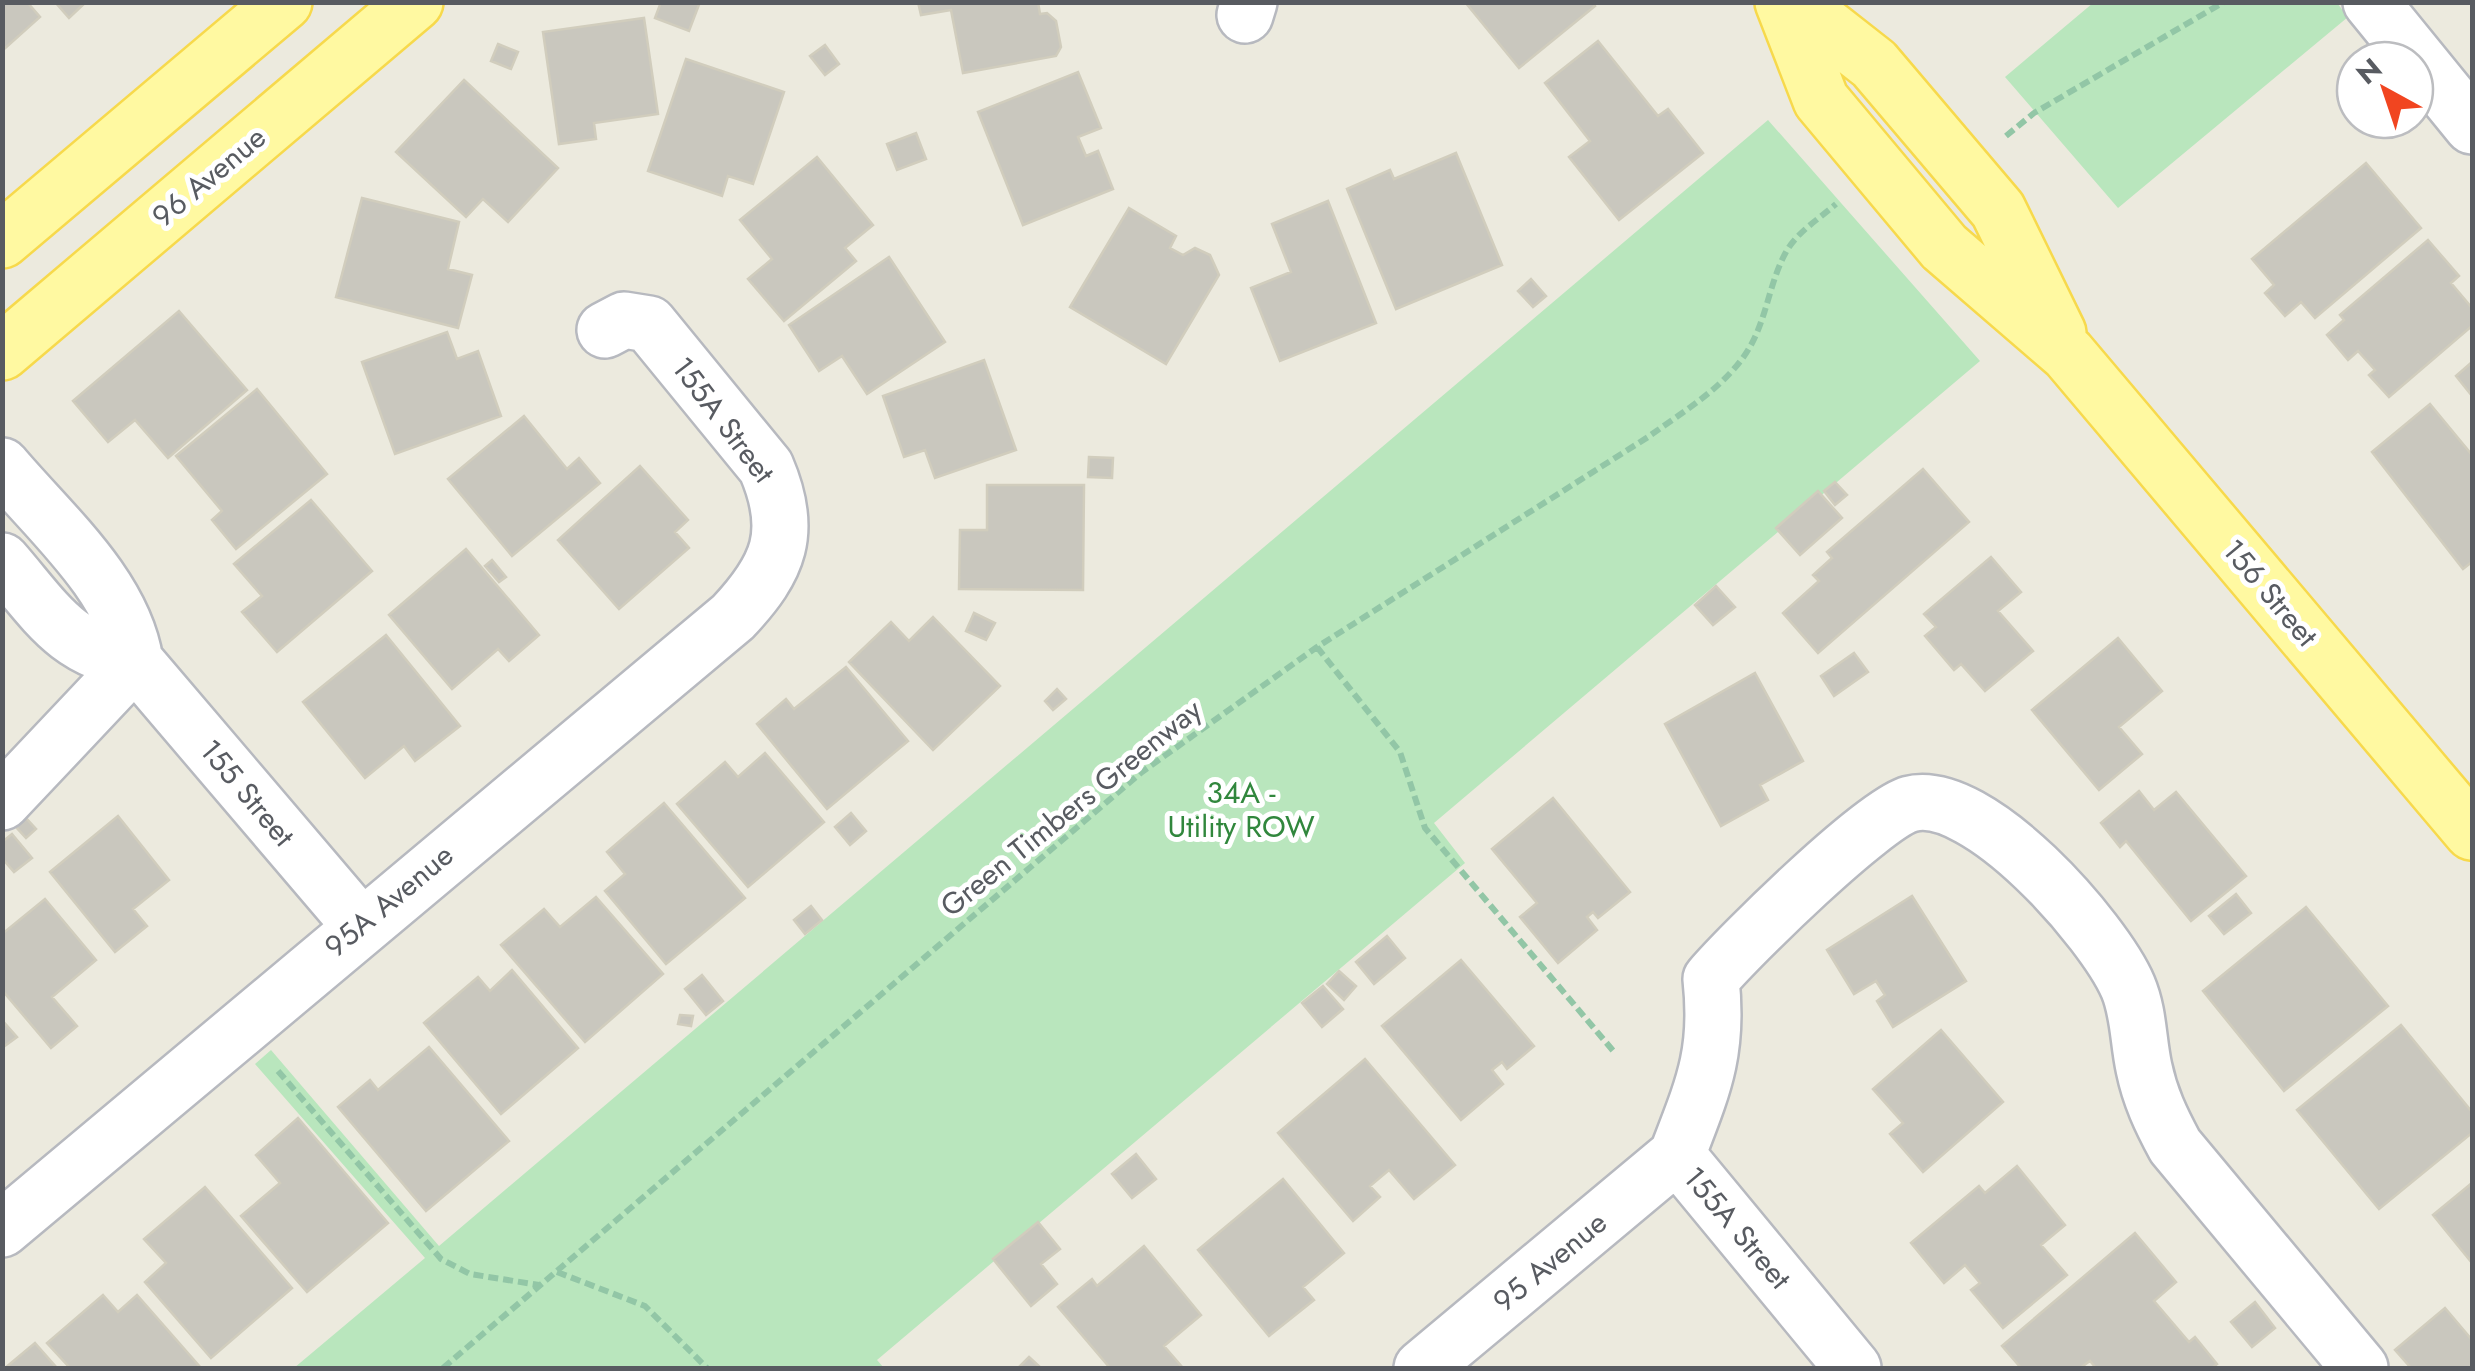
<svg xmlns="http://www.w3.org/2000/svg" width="2475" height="1371" font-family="Jost,sans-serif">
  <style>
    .green { fill: #b9e6bd }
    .building { fill: #c9c7be; stroke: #d1cdbd; stroke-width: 2.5 }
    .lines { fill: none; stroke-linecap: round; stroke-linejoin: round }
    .minor-casing { stroke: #b7b9bf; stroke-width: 60 }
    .major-casing { stroke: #f7d94c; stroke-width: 60 }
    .path { stroke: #92c6a6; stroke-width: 6; stroke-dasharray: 10 5; stroke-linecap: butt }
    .minor { stroke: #fff; stroke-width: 55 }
    .major { stroke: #fff9a1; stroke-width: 55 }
    .labels { text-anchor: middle; stroke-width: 10; stroke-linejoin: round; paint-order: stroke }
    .street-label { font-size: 30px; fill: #585b61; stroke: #fff }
    .park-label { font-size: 30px; fill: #31873d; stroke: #fff }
  </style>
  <rect width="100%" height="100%" fill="#eceade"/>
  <path class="green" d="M2093,3h244l11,14 -230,191 -113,-131z
    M1768,120l212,241 -546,462 31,40 -588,497 7,8h-590l131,-110 -170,-194 16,-14 168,196z"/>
  <path class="building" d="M2,2h25l13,15 -38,34z
    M55,2h31l-17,16z
    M661,2h39l-11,29 -34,-13z
    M918,2h120l2,12 7,-1 9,8 5,26 -5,9 -93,17 -12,-63 -30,5z
    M1465,2h127l3,4 -76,62z
    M644,18l14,96 -64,9 2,16 -37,5 -16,-112z
    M1598,41l60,75 10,-7 35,44 -84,67 -50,-63 21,-16 -45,-58z
    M498,44l20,8 -7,17 -20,-8z
    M825,45l14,19 -14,11 -15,-19z
    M686,59l98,33 -31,92 -25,-8 -6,20 -74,-25z
    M1078,72l23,56 -23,9 8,19 12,-5 15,38 -90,36 -45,-113z
    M464,80l94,88 -50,54 -25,-23 -17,18 -70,-65z
    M916,133l10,26 -29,11 -10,-26z
    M1456,153l46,112 -106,44 -49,-120 43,-19 4,9z
    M817,157l56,68 -28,23 11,13 -72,60 -36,-42 24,-20 -32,-39z
    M2366,163l55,65 -106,90 -14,-16 -16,14 -20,-23 9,-8 -22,-26z
    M362,198l97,24 -11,47 24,6 -14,53 -122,-31z
    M1328,201l48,122 -96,38 -29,-73 40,-16 -19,-48z
    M1129,208l47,28 -6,12 13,7 12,-7 15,7 9,20 -53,89 -96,-57z
    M2428,240l31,36 -8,7 21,25v18l-83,71 -20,-22 6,-5 -17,-19 -10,9 -21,-25 17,-15 -4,-5z
    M889,257l56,85 -78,52 -25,-38 -23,15 -30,-46z
    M1531,279l15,17 -13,11 -15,-16z
    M179,311l68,79 -79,68 -33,-38 -27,22 -35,-41z
    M447,332l10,27 21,-8 23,65 -106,38 -33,-92z
    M984,360l32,90 -81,28 -10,-28 -21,7 -21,-61z
    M2472,362v34l-16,-20z
    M257,389l70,85 -91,75 -24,-29 10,-9 -46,-55z
    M2430,404l42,51v107l-9,7 -91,-117z
    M524,416l43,53 12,-11 21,25 -88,73 -64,-77z
    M1089,457l24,1 -1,20 -24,-1z
    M640,466l48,54 -13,12 14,16 -70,61 -61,-69z
    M1923,469l46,53 -151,131 -35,-40 36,-32 -6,-6 19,-17 -5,-6z
    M1835,482l12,13 -12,10 -11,-14z
    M987,485h97l-1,105 -124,-1 1,-59h27z
    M1818,491l24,27 -42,37 -24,-27z
    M311,500l61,71 -95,81 -35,-40 20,-16 -28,-32z
    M466,549l73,86 -30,26 -11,-12 -46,40 -63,-74z
    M1991,557l30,35 -23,19 35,40 -48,40 -24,-27 -7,6 -29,-34 11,-9 -12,-13z
    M492,560l14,17 -7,5 -14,-16z
    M1716,586l19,21 -22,18 -18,-20z
    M974,613l21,10 -9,17 -20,-9z
    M933,617l67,69 -67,64 -84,-88 42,-40 18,19z
    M386,635l74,91 -45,35 -11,-15 -39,32 -62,-76z
    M2118,638l44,53 -43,36 23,27 -43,36 -67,-80z
    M1854,653l14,19 -34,24 -13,-20z
    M846,667l62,74 -81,68 -70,-85 29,-25 8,10z
    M1755,673l48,88 -43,24 8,15 -47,26 -56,-102z
    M1057,689l9,10 -13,11 -8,-9z
    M765,753l59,69 -76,65 -71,-83 48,-42 13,15z
    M2139,791l15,19 22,-18 70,84 -55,45 -65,-80 -6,6 -19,-24z
    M1553,798l77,94 -32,26 -5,-6 -6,5 10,13 -39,33 -38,-46 17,-14 -45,-54z
    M664,803l81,95 -79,66 -61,-73 20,-17 -18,-22z
    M851,813l15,18 -16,14 -15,-18z
    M118,816l51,64 -36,29 14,17 -32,26 -65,-80z
    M26,818l10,11 -10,9 -10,-11z
    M12,834l20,24 -18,14 -12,-14v-16z
    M2236,894l15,19 -27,21 -15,-18z
    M1912,896l54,85 -73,46 -16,-26 8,-6 -9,-14 -22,13 -27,-44z
    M596,897l67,77 -78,68 -84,-97 43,-36 16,18z
    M45,899l51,61 -44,37 25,29 -26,22 -49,-58v-56z
    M811,906l11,14 -17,14 -11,-14z
    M2306,907l82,99 -104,85 -81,-100z
    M1387,936l18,22 -31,26 -18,-22z
    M1461,960l73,86 -27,23 -5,-7 -10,8 11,14 -42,36 -79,-94z
    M512,970l66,78 -77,66 -77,-91 54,-46 12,14z
    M1339,971l17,15 -12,14 -17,-16z
    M702,975l21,26 -17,14 -21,-26z
    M1323,986l20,23 -21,18 -20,-24z
    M680,1015l13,1 -2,10 -13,-2z
    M2,1020l15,17 -15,11z
    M2401,1025l71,87v21l-93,76 -82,-99z
    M1941,1030l62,72 -80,70 -33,-38 13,-11 -30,-34z
    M429,1047l80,94 -83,70 -88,-104 32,-27 8,10z
    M1365,1059l90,106 -41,34 -25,-29 -19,16 10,11 -27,24 -75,-88z
    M298,1118l90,105 -81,69 -66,-76 39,-33 -24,-28z
    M1136,1154l20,25 -24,19 -20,-24z
    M2017,1166l48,59 -24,20 26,30 -64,53 -32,-38 9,-7 -15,-18 -21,18 -33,-40 68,-57 6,7z
    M1283,1179l61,74 -41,34 11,13 -45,36 -71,-86z
    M2472,1183v80l-39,-48z
    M205,1187l87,101 -81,70 -66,-76 21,-19 -22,-24z
    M1038,1222l22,27 -19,15 16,20 -26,22 -38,-47z
    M2135,1233l41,49 -22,19 35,41 6,-5 22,27 -5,4h-116l-6,-7 -10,7h-59l-19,-22z
    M1144,1246l57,69 -37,31 19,22h-73l-52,-61 34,-28 5,7z
    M103,1295l15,17 19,-17 64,73h-131l-23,-25z
    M2255,1302l20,26 -23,19 -21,-25z
    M2445,1308l27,32v28h-61l-16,-18z
    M35,1343l22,25h-52z
    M1029,1357l12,11h-23z"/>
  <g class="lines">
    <defs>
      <path id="minor" d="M2371,2l101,124
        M1245,15l4,-13
        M2,466c48,57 121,119 133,195l225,264
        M2,561c43,49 64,90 133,100
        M2,802l133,-141
        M2,1229l731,-612c46,-49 61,-85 33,-150l-117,-143 -25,-4 -19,10
        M1422,1368l255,-213
        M1853,1368l-176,-213c26,-68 42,-102 34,-176 29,-34 162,-165 199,-175 68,-18 194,127 218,183 11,26 10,54 16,81 6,29 17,52 31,78l185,222"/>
      <path id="major" d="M1783,2l38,98 123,147 124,107 404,478
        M1795,2l79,62 124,146 60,123
        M2,240l282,-238
        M2,352l413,-350"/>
    </defs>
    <use href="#minor" class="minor-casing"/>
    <use href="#major" class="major-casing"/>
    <path class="path" d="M2006,136l28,-23 190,-111
      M1317,647l83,105 25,76 190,225
      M278,1071l163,188 29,15 69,11
      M557,1272l88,34 62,62
      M443,1368l699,-596 175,-125 331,-210c36,-26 81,-52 103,-92 16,-29 19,-64 35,-93 11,-20 33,-33 50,-48"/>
    <use href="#minor" class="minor"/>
    <use href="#major" class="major"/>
  </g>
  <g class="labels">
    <g class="street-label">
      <text transform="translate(209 177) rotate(-40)" y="10">96 Avenue</text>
      <text transform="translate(723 420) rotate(53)" y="10">155A Street</text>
      <text transform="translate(2270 593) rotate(50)" y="10">156 Street</text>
      <text transform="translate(247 793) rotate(50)" y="10">155 Street</text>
      <text transform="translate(1071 808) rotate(-39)" y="10">Green Timbers Greenway</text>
      <text transform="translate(389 901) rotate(-40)" y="10">95A Avenue</text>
      <text transform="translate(1737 1228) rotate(50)" y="10">155A Street</text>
      <text transform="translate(1550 1262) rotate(-40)" y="10">95 Avenue</text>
    </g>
    <g class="park-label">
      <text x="1241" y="803">34A -<tspan x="1241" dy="34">Utility ROW</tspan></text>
    </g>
  </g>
  <rect width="2475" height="1371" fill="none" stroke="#585b61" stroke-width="10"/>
  <g transform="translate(2385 90) rotate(320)"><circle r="48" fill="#ffffff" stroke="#bcbdc0" stroke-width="2.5"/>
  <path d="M0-8L18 38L0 25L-18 38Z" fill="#f14520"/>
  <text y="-15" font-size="28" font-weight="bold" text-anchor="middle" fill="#585b61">N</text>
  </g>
</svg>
